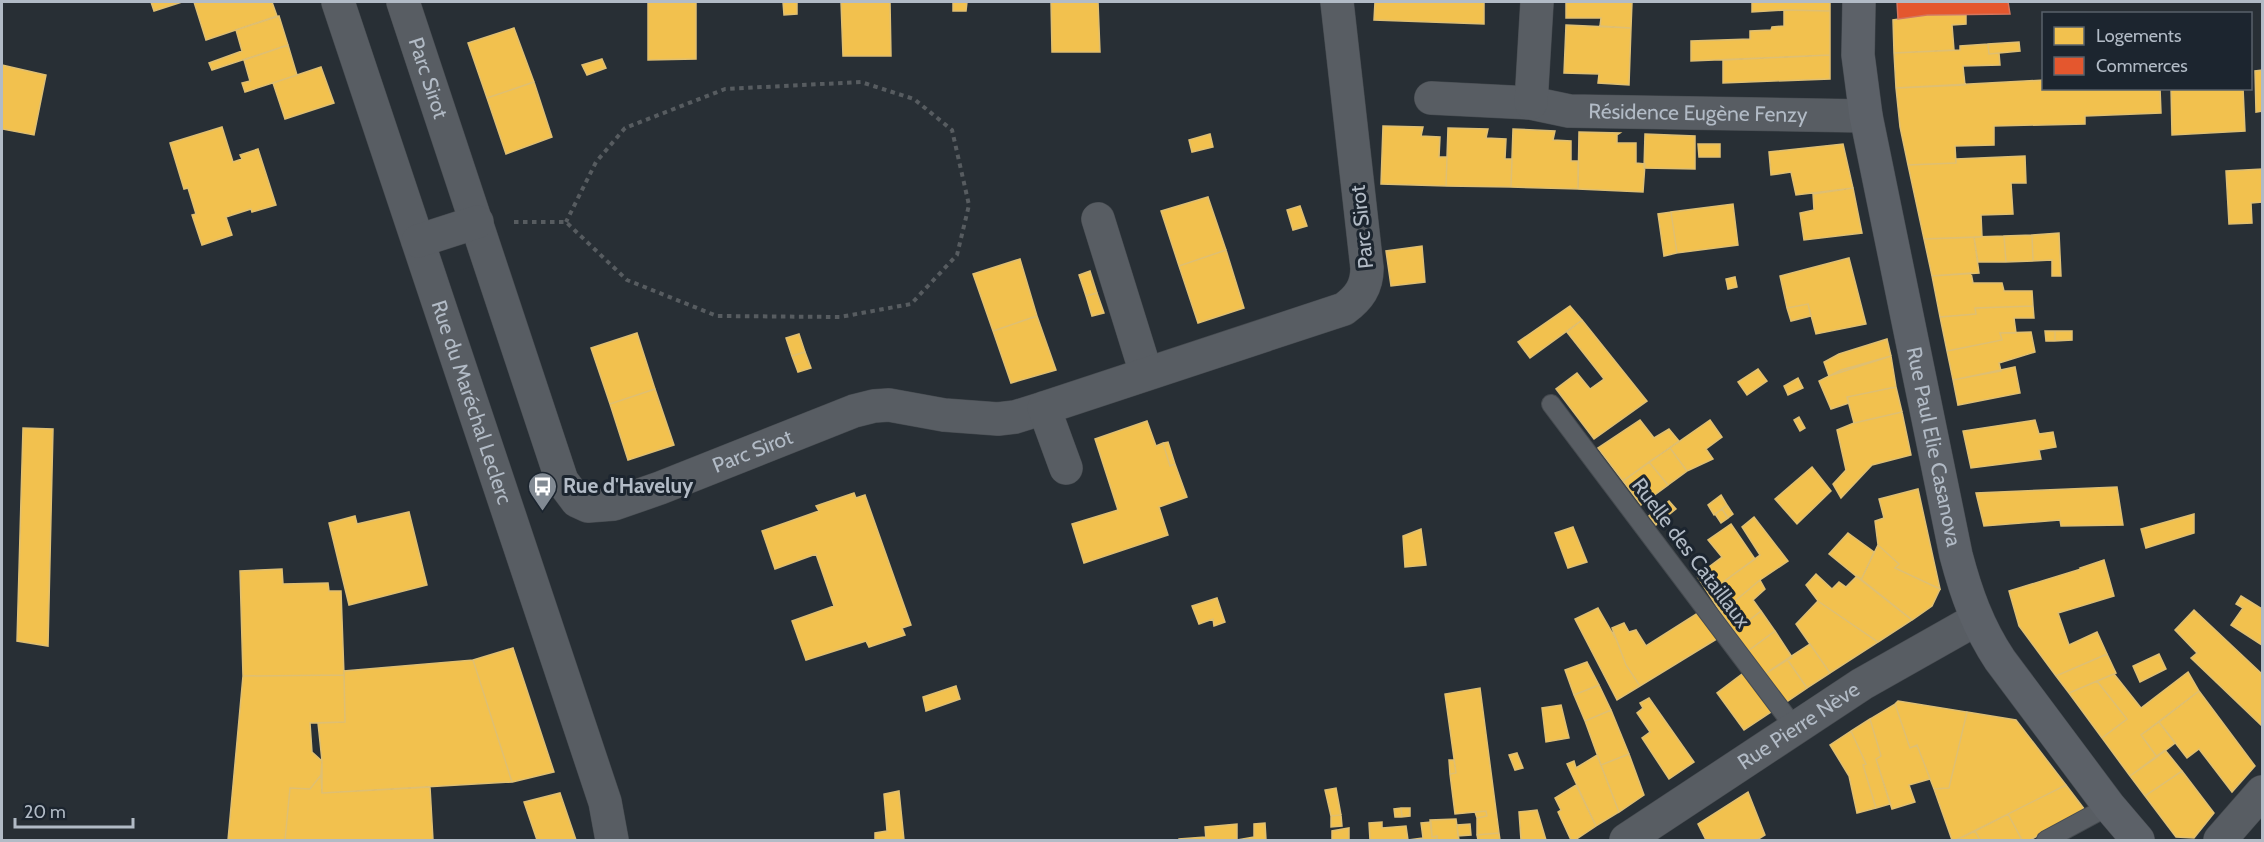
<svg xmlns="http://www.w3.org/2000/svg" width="2264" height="842" font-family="Cabin,sans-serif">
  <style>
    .homes { fill: #f2c14e; stroke: #dfbf72; stroke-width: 1.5 }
    .shops { fill: #e4572e; stroke: #d5755c; stroke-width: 1.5 }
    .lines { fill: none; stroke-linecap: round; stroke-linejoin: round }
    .lane-casing { stroke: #464b50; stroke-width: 20 }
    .street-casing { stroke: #464b50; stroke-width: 34 }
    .secondary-casing { stroke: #464b50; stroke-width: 34 }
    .path { stroke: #575c60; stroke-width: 4; stroke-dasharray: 4.5 4.5; stroke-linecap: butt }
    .lane { stroke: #585d63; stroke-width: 18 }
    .street { stroke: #585d63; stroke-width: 33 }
    .secondary { stroke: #5c6168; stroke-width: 33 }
    .labels { text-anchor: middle; stroke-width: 6; stroke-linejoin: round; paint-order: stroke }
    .street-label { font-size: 21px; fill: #b2bbc6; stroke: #1c252f }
    .poi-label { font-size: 21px; font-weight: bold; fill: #b2bbc6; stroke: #1c252f; text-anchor: start }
  </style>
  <rect width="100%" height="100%" fill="#282f35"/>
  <path class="homes" d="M151,2h31l-28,9z
    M194,2h78l5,14 -71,24z
    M648,2h48v57l-48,1z
    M783,2h14v12l-13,1z
    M841,2h49l1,54h-48z
    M953,2h14l-1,9h-13z
    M1051,2h47l2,50h-48z
    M1375,2h109v22l-110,-4z
    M1566,2h66l-1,26 -31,-2 1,-8h-35z
    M1752,2h78v9l-46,-1 -32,2z
    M1784,10l46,1v44l-139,6v-20l59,-2v-8l21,-1 1,-3 12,-1z
    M1927,15h39v9l-14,1 2,25 -60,3 -1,-33z
    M279,16l9,29 -76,25 -3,-7 33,-12 -6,-21z
    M1566,25l65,3 -2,57 -31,-2 1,-9 -35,-1z
    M514,28l20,54 -47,16 -19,-55z
    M2019,42l1,9 -31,3 -1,-10z
    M1988,44l1,10 10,-1 1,12 -37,1 2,19 -69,3 -2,-35 66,-3v-4z
    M288,45l9,30 -52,17 -3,-9 8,-2 -6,-21z
    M1830,55v24l-107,4v-23z
    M602,59l4,9 -19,7 -5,-10z
    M2,65l44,10 -12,60 -32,-6z
    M321,67l13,36 -49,16 -12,-36z
    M2262,70v41l-6,1 -1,-41z
    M2044,80v8h116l1,25 -76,3v8l-91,2v19l-39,1 1,17 -48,2 -8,-38 -4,-39z
    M534,82l18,55 -46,17 -19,-56z
    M2171,88h72l2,43 -73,4z
    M1383,126l40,1 -2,9 19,1 -1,20h8l-1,29 -65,-2z
    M222,127l11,35 9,-3 -2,-4 18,-6 18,56 -24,7 -1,-3 -25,8 6,18 -30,10 -10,-30 4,-1 -8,-26 -4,1 -14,-46z
    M1448,128l40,1 -2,9 20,1 -1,20h7l-1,28 -65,-1z
    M1513,129l42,2 -2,9 18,1v20h7v28l-67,-2z
    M1579,132l41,1 -3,2v8h19v20l9,1 -2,28 -65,-3z
    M1210,134l3,13 -21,5 -3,-12z
    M1645,134l50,2v33l-51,-1z
    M1698,144h22v13h-21z
    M1843,144l10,44 -57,7 -5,-23 -20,3 -2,-23z
    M2025,156l1,27h-15l2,31 -32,1 1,22 -58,2 -16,-74 48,-2v-4z
    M2262,169v33l-11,1 1,20 -23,1 -3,-53z
    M1853,188l9,45 -58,7 -4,-27 14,-3 -1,-16z
    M1208,197l18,53 -47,16 -18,-55z
    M1733,204l5,41 -61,8 -6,-41z
    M1300,206l7,20 -14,4 -6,-20z
    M1671,212l6,41 -13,3 -6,-42z
    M2059,233l2,43h-9v-16l-19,1 -1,-26z
    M2032,235l1,26 -27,1 -2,-26z
    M2004,236l2,26h-28l-4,-25z
    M1974,237l5,36 -47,3 -8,-37z
    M1422,246l3,36 -34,4 -5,-35z
    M1226,250l18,58 -46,15 -19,-57z
    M1849,258l17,66 -50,10 -8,-30 -21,4 -7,-32z
    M1020,259l17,57 -44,15 -20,-57z
    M1090,271l7,22 -11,3 -7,-21z
    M1971,273l2,10h29l2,8h28l1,15 -58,2 1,6 -36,3 -8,-41z
    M1735,277l2,10 -9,2 -2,-10z
    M1097,293l7,20 -12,3 -6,-20z
    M1808,304l3,12 -20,5 -4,-13z
    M1570,306l12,14 -52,38 -12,-16z
    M2033,306l1,12h-20l2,15h-16l2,7 -55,11 -7,-34 36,-3 -1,-6z
    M1037,316l19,54 -45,13 -18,-52z
    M1582,320l65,81 -53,38 -38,-50 21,-16 13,16 14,-10 -37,-47z
    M2045,331h10v10h-9z
    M2055,331h17v9l-17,1z
    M2031,332l4,20 -36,11 2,8 -48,9 -6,-29 55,-11 -2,-7z
    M637,333l18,56 -45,15 -19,-56z
    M799,334l6,18 -13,4 -6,-18z
    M1887,339l4,17 -62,20 -5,-14 15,-8z
    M805,352l6,16 -13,4 -6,-16z
    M1891,356l5,31 -49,10 2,6 -18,6 -12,-28 22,-11z
    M2015,367l5,26 -62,12 -5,-25z
    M1758,369l9,12 -20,14 -9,-13z
    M1798,378l5,10 -15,7 -4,-9z
    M1896,387l6,25 -48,11 -7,-26z
    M655,389l19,56 -46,15 -18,-56z
    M1902,412l9,43 -39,10 -31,33 -8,-14 13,-14 -9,-40 17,-7z
    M1799,417l6,11 -5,3 -6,-11z
    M1640,420l14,18 15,-9 10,12 -56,40 -25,-33z
    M1710,420l12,17 -16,12 7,10 -26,12 -17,-23z
    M2035,420l4,14 14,-2 3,15 -17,3 2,9 -70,9 -8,-37z
    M1147,421l9,25 7,-3 7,23 5,-2 12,33 -28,10 9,28 -84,28 -12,-39 46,-14 -23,-71z
    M23,428l30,1 -5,217 -31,-5z
    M1168,442l7,22 -5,2 -7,-23z
    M1670,448l17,23 -19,14 -19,-23z
    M1649,462l19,23 -27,20 -18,-24z
    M1812,467l19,24 -34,33 -22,-25z
    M2117,487l6,38 -62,1 -1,-6 -76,6 -8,-33z
    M1918,489l22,100 -45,-21 4,-4 -21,-19 -3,-24 9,-3 -5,-19z
    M854,493l2,5 9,-3 46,130 -9,3 3,7 -36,12 -3,-6 -60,19 -14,-39 42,-15 -18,-52 -41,15 -13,-38 57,-20 -3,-5z
    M1721,495l6,10 -13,10 -6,-10z
    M1669,501l7,8 -20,16 -7,-9z
    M1727,505l6,9 -5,4 -6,-9z
    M1722,509l6,9 -7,5 -6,-9z
    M409,512l18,73 -78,20 -20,-82 26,-7 2,8z
    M2194,514v19l-48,15 -5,-19z
    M1754,517l34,44 -28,19 -39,33 -13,-20 52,-38 -18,-28z
    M1731,524l24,35 -47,34 -11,-17 25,-19 -14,-17z
    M1573,527l14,35 -19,6 -13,-35z
    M1421,529l5,36 -21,2 -2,-31z
    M1848,533l26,19 -13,28 -32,-26z
    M1878,545l21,19 -4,4 45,21 -8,17 -20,14 -51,-40z
    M2104,560l10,36 -56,17 11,32 28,-13 10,22 -51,22 -37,-50 -10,-35 72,-22 -1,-1z
    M282,569l1,15 45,-1 1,8h12l3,84 -101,1 -3,-105z
    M1816,574l16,15 7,-7 7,5 11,-11 55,44 -34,22 -60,-41 -12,-16z
    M1760,580l5,9 -12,11 8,11 -27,21 -13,-19z
    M2241,596l21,13v36l-31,-20 12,-17 -7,-4z
    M1217,598l8,24 -11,4 -1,-7 -14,5 -7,-18z
    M1818,601l60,41 -48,31 -34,-49z
    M1598,608l19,33 9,24 14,21 -23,14 -42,-81z
    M2194,610l68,64v52l-71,-68 6,-5 -22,-23z
    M1701,611l19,26 -80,49 -14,-21 -14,-37 12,-5 5,9 7,-2 10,16z
    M1761,611l14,20 -27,20 -14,-19z
    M1775,631l17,26 -27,17 -17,-23z
    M1810,644l20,29 -23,15 -20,-29z
    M513,648l41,124 -42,10 -39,-122z
    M2107,654l9,19 -47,20 -13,-17z
    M2159,654l7,15 -26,13 -7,-16z
    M1787,659l20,29 -22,15 -20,-29z
    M473,660l39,122 -190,11v-32l-4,-38 27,-1 -1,-51z
    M1587,662l12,23 -25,10 -9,-25z
    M1746,671l28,39 -30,20 -27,-37z
    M2188,672l11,19 -58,44 16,22 -27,19 -28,-38 25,-19 -30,-38 17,-7 27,34z
    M344,675l1,47 -35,1 2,29 10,9 -1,14 -11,14 -20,-1 -5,52h-57l15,-164z
    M2097,681l30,38 -25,19 -33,-45z
    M1599,685l12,25 -26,11 -11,-26z
    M956,686l4,13 -34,12 -3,-14z
    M1480,688l19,145 -22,2v-17l10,-2 -1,-5 -31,3 -5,-40 6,-1 -11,-79z
    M2199,691l56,75 -23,26 -33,-43 -12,9 -28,-36z
    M1649,698l45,64 -25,17 -27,-41 8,-6 -13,-19 6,-5 -3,-5z
    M1898,701l69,11 -18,76 -15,1 -17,-44 -7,3 -15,-44z
    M1895,704l15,44 7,-3 13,34 -21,6 6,17 -23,7 -16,-50 5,-3 -11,-37z
    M1561,705l8,33 -23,4 -4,-34z
    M1611,710l18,44 -28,11 -16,-44z
    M1967,712l49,8 50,65 -110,55h-4l-18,-51 15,-1z
    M1870,719l11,37 -5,3 14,45 -14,4 -13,-43 3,-1 -15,-33z
    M2159,722l16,21 -18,14 -16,-22z
    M1851,731l15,33 -3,1 13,43 -19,5 -8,-37 -19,-31z
    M2165,750l17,21 -37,25 -15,-20z
    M1517,753l6,15 -8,2 -6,-15z
    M1629,754l15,41 -25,17 -18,-47z
    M1597,755l22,57 -23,14 -29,-62 7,-3 2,7z
    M1449,760h5l2,13 -6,1z
    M2182,771l32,42 -20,25 -18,-1 -31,-41z
    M321,775l1,18 108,-6 3,53h-148l5,-52 20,1z
    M1576,785l20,41 -21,14h-4l-13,-28 3,-2 -6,-12z
    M2066,785l19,25 -55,30h-8l-14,-26z
    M1336,788l5,27 -10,1 -6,-26z
    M899,791l5,49h-29v-7l12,-2 -3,-37z
    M1748,792l17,43 -8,5h-51l-8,-16z
    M560,793l16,47h-39l-13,-38z
    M1401,808l1,9h-7l-1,-8z
    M1401,808h9v8l-8,1z
    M1537,810l9,30h-25l-2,-28z
    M1486,811l1,5 -10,2 -2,-6z
    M2008,814l14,26h-42l-5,-9z
    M1341,815l1,11 -11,1v-11z
    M1456,819l3,21h-22v-4l-5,1 -2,-17z
    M1382,822v6l24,-2 2,14h-38l-1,-17z
    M1431,822l1,15 5,-1v4h-29l15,-2 -2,-15z
    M1265,823l1,17h-29l17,-3v-13z
    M1237,824v16h-31l-1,-13z
    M1470,824l1,11 -13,1 -1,-11z
    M1349,828v12h-17v-9z
    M1975,831l5,9h-24z
    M1499,833l1,7h-22l-1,-5z
    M1205,837l1,3h-27v-1z"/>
  <path class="shops" d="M1897,2h111l2,12 -83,1 -29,4z"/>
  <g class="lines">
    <defs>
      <path id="lane" d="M1551,404l244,324
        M2046,840l63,-34"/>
      <g id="street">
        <path id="s1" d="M338,2l267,800 7,38"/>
        <path id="s2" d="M403,2l159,479 15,20 11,5 26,-2 46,-16 194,-77 20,-5 15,-1 55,10 54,4 17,-2 29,-9"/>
        <path id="s3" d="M1431,98l100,5 38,8 297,5"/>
        <path d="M1531,103l6,-101"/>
        <path d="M1098,219l48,154"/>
        <path d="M418,241l59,-19"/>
        <path d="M1066,468l-22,-60 300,-99c15,-11 23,-22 23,-41l-30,-266"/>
        <path id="s4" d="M1626,840l236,-156 115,-65"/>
        <path d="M2220,840l42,-48"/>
      </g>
      <g id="secondary">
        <path id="s5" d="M1859,2l-1,53 8,61 90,439c10,38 22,72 44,105l109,146 29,34"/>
      </g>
    </defs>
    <use href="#lane" class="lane-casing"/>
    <use href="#street" class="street-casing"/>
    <use href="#secondary" class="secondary-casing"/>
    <path class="path" d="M514,222h52l61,58 90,36 123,1 71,-13 46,-49 12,-50 -17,-75 -38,-31 -53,-17 -136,7 -100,39 -29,34 -30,60"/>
    <use href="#lane" class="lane"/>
    <use href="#street" class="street"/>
    <use href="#secondary" class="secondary"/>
  </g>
  <defs>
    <symbol id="bus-pin" viewBox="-11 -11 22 30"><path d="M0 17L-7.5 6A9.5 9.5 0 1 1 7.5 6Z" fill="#828a93" stroke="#1c252f"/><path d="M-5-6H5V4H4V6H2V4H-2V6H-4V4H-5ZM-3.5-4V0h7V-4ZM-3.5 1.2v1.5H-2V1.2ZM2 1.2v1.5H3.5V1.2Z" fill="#fff"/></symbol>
  </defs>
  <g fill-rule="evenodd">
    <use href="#bus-pin" x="526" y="470" width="33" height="45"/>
  </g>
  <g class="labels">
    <g class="street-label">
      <text dy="7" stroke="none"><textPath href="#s2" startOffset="80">Parc Sirot</textPath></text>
      <text dy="7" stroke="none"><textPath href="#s3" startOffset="268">Résidence Eugène Fenzy</textPath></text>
      <text transform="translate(1362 227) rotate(-96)" y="7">Parc Sirot</text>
      <text dy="7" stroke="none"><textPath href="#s1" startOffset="422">Rue du Maréchal Leclerc</textPath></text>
      <text dy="7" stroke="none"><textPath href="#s5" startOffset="452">Rue Paul Elie Casanova</textPath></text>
      <text dy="7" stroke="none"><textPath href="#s2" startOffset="716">Parc Sirot</textPath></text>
      <text transform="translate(1691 553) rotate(53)" y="7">Ruelle des Cataillaux</text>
      <text dy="7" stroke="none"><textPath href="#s4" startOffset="207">Rue Pierre Nève</textPath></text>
    </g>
    <g class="poi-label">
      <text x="563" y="493">Rue d'Haveluy</text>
    </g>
  </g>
  <rect width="2264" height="842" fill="none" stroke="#b2bbc6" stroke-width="6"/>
  <rect x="2042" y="12" width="210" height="78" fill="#1c252f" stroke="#58616b" stroke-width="1.5"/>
  <rect x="2054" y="27" width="30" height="18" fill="#f2c14e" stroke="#58616b" stroke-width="1.5"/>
  <text x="2096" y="42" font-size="18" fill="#b2bbc6">Logements</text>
  <rect x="2054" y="57" width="30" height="18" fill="#e4572e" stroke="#58616b" stroke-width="1.5"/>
  <text x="2096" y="72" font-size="18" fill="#b2bbc6">Commerces</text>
  <path d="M15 818v9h118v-9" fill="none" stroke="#b2bbc6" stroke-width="3"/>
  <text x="24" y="818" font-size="18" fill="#b2bbc6" stroke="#1c252f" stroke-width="4.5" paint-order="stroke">20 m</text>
</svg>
